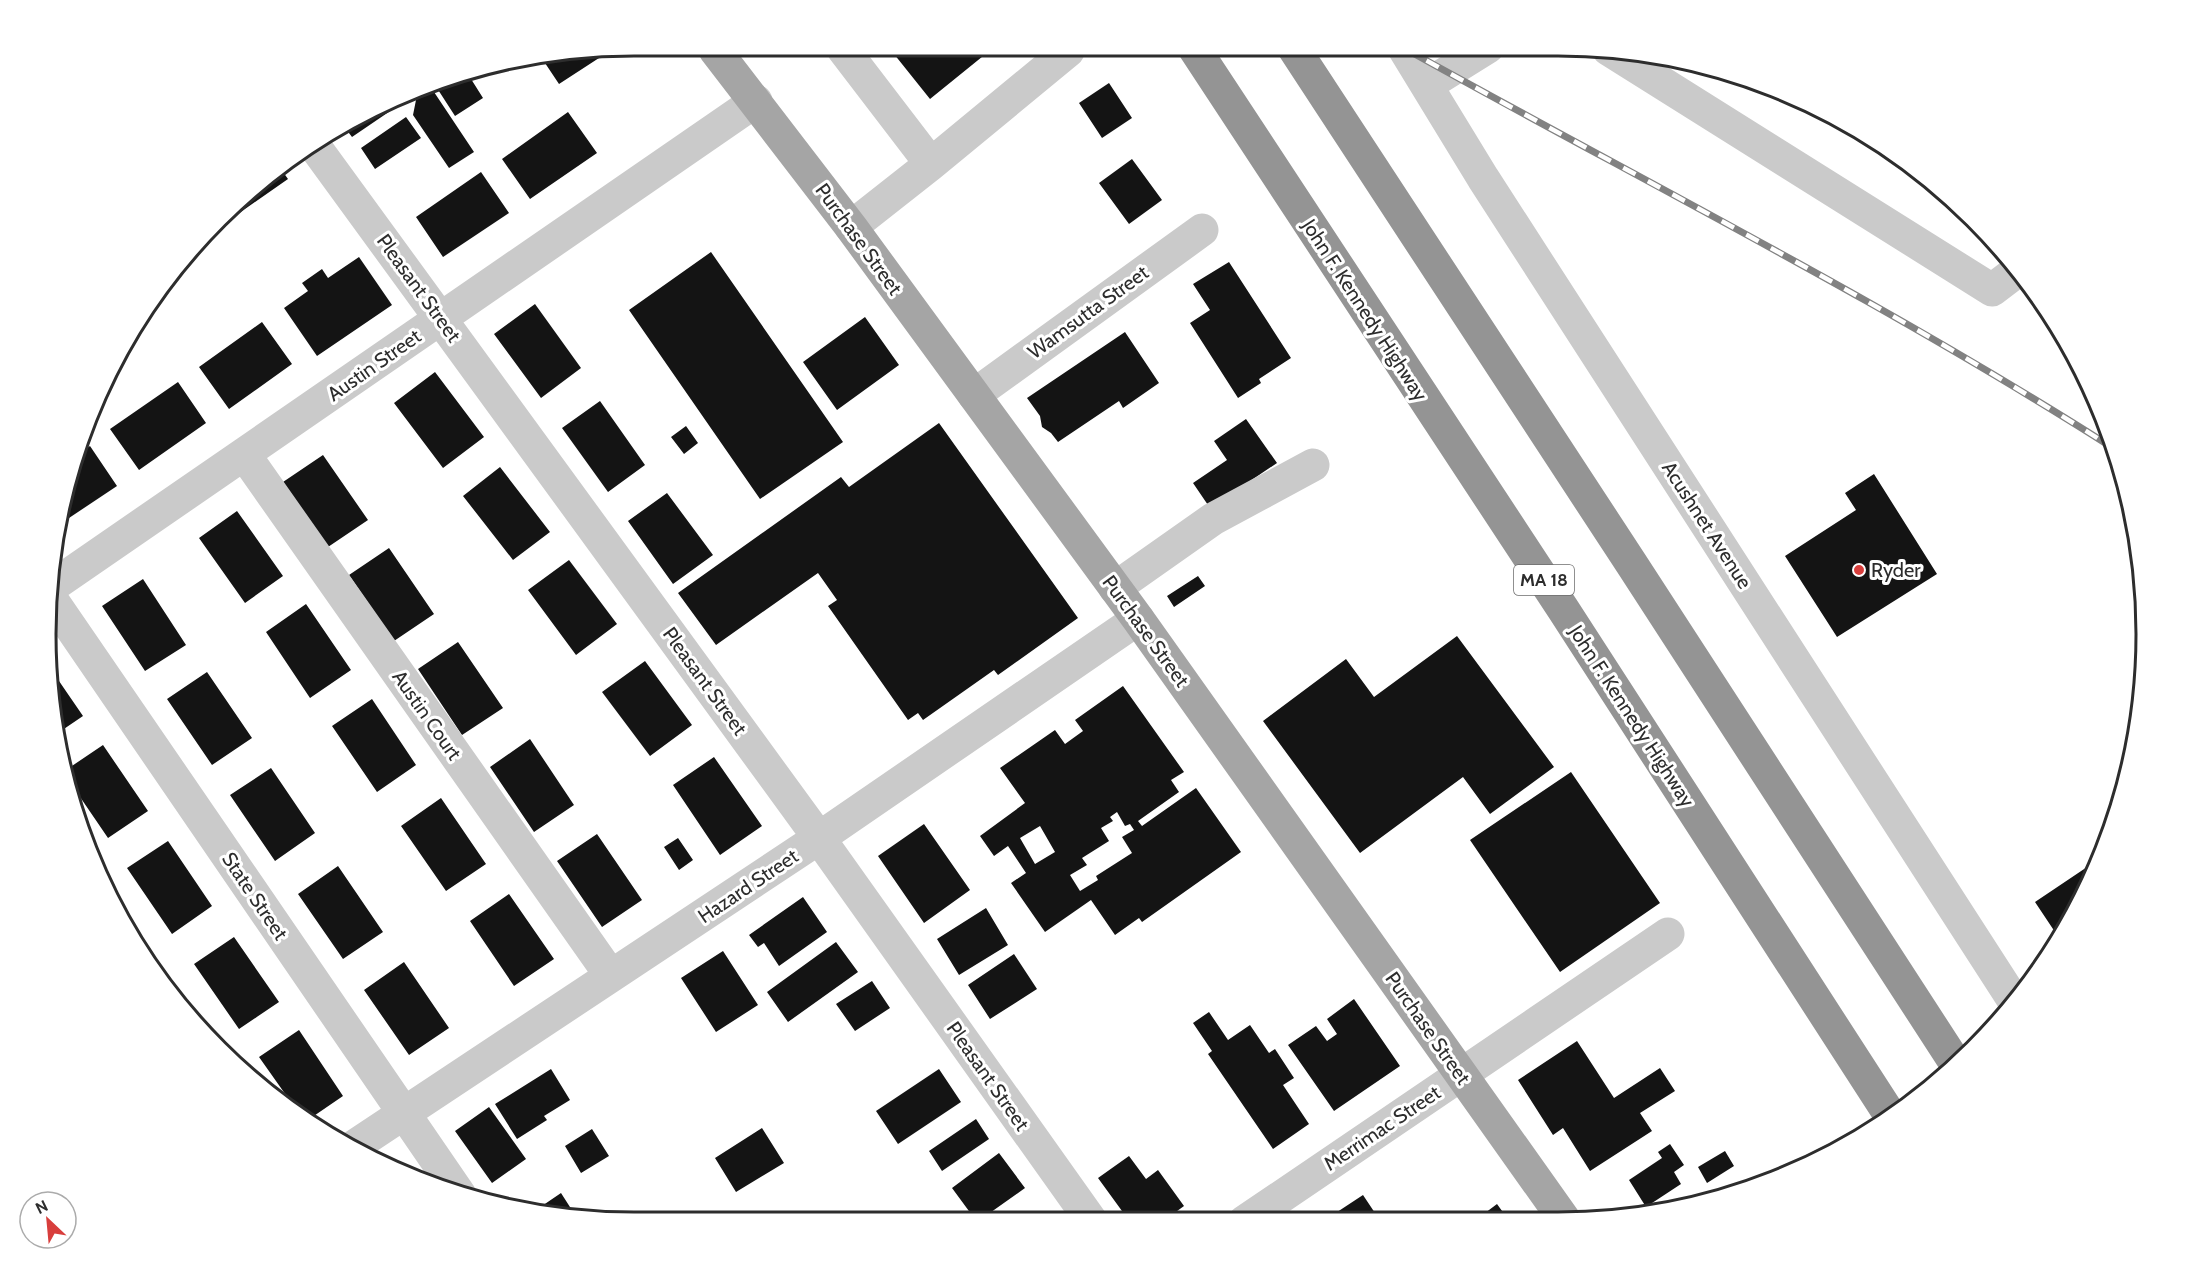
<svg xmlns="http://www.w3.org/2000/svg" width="2191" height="1268" font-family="Cabin,sans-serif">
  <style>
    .building { fill: #141414; fill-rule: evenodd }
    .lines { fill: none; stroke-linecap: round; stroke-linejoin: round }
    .minor { stroke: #cacaca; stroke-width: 33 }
    .major { stroke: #a5a5a5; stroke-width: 33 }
    .highway { stroke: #949494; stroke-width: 33 }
    .rail-casing { stroke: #828282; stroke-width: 7 }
    .rail { stroke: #fff; stroke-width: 4.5; stroke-dasharray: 14; stroke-linecap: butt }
    .poi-dot { fill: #d83e3c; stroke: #fff; stroke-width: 2 }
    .labels { text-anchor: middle; stroke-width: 6; stroke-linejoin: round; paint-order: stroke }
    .shield { fill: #fff; stroke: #6c6c6c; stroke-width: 1.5 }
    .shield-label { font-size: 18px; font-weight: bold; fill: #2d2d2d }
    .street-label { font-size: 20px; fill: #2d2d2d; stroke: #fff }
    .poi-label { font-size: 20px; fill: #2d2d2d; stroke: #fff; text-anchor: start }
    .rim { fill: none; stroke: #2d2d2d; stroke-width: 3 }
  </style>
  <rect width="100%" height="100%" fill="#fff"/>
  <path class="building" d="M993,48l-63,51 -40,-50z
    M557,50h37l5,8 -40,26 -20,-30z
    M466,71l17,27 -28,18 -20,-31 15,-10z
    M1109,83l23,35 -30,20 -23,-35z
    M432,89l42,63 -25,16 -36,-53 3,-15z
    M394,97l5,8 -47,32 -9,-12 30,-19z
    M568,112l29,41 -67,46 -28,-40z
    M406,117l15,21 -46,31 -14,-21z
    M1132,159l30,41 -33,24 -30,-41z
    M278,165l10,14 -53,37 -6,-8z
    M481,172l28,41 -66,44 -27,-40z
    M711,252l132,190 -83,57 -131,-189z
    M359,257l33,48 -75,51 -33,-48 24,-17 -6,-8 20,-14 6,9z
    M1229,262l62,96 -32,21 2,4 -23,15 -48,-75 20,-13 -17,-26z
    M535,304l46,64 -40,30 -47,-64z
    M865,317l34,48 -62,45 -34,-48z
    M262,322l30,42 -63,45 -30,-42z
    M1125,332l34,51 -36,25 -4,-7 -61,41 -7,-9 -9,-6 -2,-11 -13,-18z
    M435,372l49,65 -41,31 -49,-65z
    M178,382l28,41 -67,47 -29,-41z
    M600,401l45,64 -37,27 -46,-64z
    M1246,419l31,44 -67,45 -17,-25 34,-23 -13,-19z
    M939,423l139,195 -80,57 -4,-5 -71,50 -5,-7 -10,7 -80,-114 9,-6 -19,-27 -102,72 -38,-52 163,-116 8,10z
    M686,426l12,17 -14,11 -13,-17z
    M90,446l27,40 -57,38 5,-43 10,-25z
    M323,455l45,65 -40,27 -45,-65z
    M500,467l50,65 -37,28 -50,-64z
    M1874,474l63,100 -100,63 -52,-81 71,-46 -11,-17z
    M667,493l46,62 -40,29 -45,-63z
    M237,511l46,65 -38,27 -46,-65z
    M389,548l45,66 -40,27 -45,-66z
    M569,560l48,64 -41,31 -48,-65z
    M1198,576l7,10 -31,21 -7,-11z
    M143,579l43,66 -41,26 -43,-65z
    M306,604l45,66 -41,28 -44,-66z
    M1457,636l97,131 -64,47 -27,-37 -103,76 -97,-132 83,-62 28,38z
    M458,642l45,66 -41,27 -44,-66z
    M645,661l47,64 -42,31 -48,-64z
    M48,665l35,51 -28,19z
    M207,672l45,66 -40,27 -45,-66z
    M1123,686l61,86 -13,8 8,12 -41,29 4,5 54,-38 45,64 -99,70 -3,-4 -24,17 -24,-35 -46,32 -34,-49 15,-10 -18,-27 -14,10 -14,-20 45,-33 -25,-35 55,-38 10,14 18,-13 -8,-11zM1117,812l8,14 5,-2 4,6 -12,7 10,16 -36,23 2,4 -18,11 -10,-16 17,-10 -5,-7 27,-17 -8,-13 12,-7 -3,-4zM1040,826l15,26 -20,12 -15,-26z
    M372,699l44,66 -39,27 -45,-66z
    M530,739l44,66 -40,27 -44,-65z
    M103,745l45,66 -40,27 -45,-66z
    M714,757l48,69 -42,29 -47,-70z
    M271,768l44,65 -40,28 -45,-66z
    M1571,772l89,131 -100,69 -90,-132z
    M441,798l45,66 -40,27 -45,-65z
    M924,824l46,66 -46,33 -46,-67z
    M597,834l45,66 -40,27 -45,-66z
    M678,838l15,22 -14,10 -15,-23z
    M168,841l44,65 -40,28 -45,-66z
    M2102,857l-1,2 -42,79 -24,-36z
    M338,866l45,66 -40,27 -45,-65z
    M509,894l45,65 -40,27 -44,-65z
    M803,897l24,35 -48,34 -15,-23 -6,4 -9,-12z
    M986,908l22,37 -49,30 -22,-36z
    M234,937l45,65 -40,27 -45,-65z
    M836,942l22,30 -70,50 -21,-30z
    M723,951l35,54 -42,27 -35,-54z
    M1014,954l23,35 -47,30 -22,-34z
    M404,962l45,66 -40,27 -45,-65z
    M872,981l18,27 -35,23 -19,-27z
    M1354,999l46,67 -66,45 -46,-66 28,-19 11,15 10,-7 -10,-15z
    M1209,1012l19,28 22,-15 19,28 6,-4 19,29 -11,7 26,39 -36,25 -65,-95 4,-3 -19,-28z
    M299,1030l44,66 -38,26 -46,-65z
    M1577,1041l37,57 46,-30 15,23 -35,22 12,18 -62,40 -27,-43 -10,7 -35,-55z
    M551,1069l19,31 -26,16 3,4 -30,19 -22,-35z
    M939,1069l22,33 -63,42 -22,-33z
    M489,1107l37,52 -34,24 -37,-52z
    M976,1119l13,20 -47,32 -13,-20z
    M762,1128l22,35 -48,29 -21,-34z
    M592,1129l17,27 -28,17 -16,-27z
    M1670,1144l14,21 -10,7 7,12 -35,23 -17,-27 33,-22 -4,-6z
    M1725,1151l9,15 -27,17 -9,-16z
    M999,1153l26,35 -48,34 -25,-34z
    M1129,1156l17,23 12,-9 26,36 -22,16h-32l-32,-44z
    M561,1193l16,25 -41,-8z
    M1363,1195l18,27h-55l-1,-2z
    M1497,1204l13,18h-37z"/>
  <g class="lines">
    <path class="minor" d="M1403,47l80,131 531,823
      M843,49l88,115 -80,63
      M1608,49l384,241 25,-19
      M1427,85l61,-38
      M313,144l506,694 273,384
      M931,164l137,-113 -2,-3
      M974,395l228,-165
      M244,454l367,522
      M51,587l705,-486
      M1115,588l98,-69 100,-54
      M50,597l410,598
      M353,1147l466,-309 319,-219
      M1244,1222l424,-288"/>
    <path class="major" d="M715,50l136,177 287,392 428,603"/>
    <path class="highway" d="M1293,47l338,516 325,501
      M1194,48l369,561 327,506"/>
    <defs>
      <path id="rail" d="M1402,47c237,132 482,255 711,401"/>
    </defs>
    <use href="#rail" class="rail-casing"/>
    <use href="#rail" class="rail"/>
  </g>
  <circle class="poi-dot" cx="1859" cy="570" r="6"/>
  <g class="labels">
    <rect class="shield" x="1514" y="565" width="60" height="30" rx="4.5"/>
    <g class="shield-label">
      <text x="1544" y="586">MA 18</text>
    </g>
    <g class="street-label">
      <text transform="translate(859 239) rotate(54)" y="7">Purchase Street</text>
      <text transform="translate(419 288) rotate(54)" y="7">Pleasant Street</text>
      <text transform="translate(1365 310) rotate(57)" y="7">John F. Kennedy Highway</text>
      <text transform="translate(1088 312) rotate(-36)" y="7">Wamsutta Street</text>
      <text transform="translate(374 365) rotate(-35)" y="7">Austin Street</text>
      <text transform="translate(1707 525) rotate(57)" y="7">Acushnet Avenue</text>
      <text transform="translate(1146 631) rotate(54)" y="7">Purchase Street</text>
      <text transform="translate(705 681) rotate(54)" y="7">Pleasant Street</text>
      <text transform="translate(427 715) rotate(55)" y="7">Austin Court</text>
      <text transform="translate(1632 716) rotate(57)" y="7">John F. Kennedy Highway</text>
      <text transform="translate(748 886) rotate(-34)" y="7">Hazard Street</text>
      <text transform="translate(255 896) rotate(56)" y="7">State Street</text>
      <text transform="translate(1428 1028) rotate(55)" y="7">Purchase Street</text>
      <text transform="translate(988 1076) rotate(55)" y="7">Pleasant Street</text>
      <text transform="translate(1382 1128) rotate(-34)" y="7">Merrimac Street</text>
    </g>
    <g class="poi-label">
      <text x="1871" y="577">Ryder</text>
    </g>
  </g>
  <path d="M0 0H2191V1268H0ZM634 56H1558A578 578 0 0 1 2136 634V634A578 578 0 0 1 1558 1212H634A578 578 0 0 1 56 634V634A578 578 0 0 1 634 56Z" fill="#fff" fill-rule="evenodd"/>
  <path class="rim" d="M634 56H1558A578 578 0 0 1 2136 634V634A578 578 0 0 1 1558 1212H634A578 578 0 0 1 56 634V634A578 578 0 0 1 634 56Z"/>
  <g transform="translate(48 1220) rotate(334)"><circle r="28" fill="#ffffff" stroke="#ababab" stroke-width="1.5"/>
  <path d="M0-4.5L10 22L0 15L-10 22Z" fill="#d83e3c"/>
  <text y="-9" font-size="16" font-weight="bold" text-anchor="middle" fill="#2d2d2d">N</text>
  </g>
</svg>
